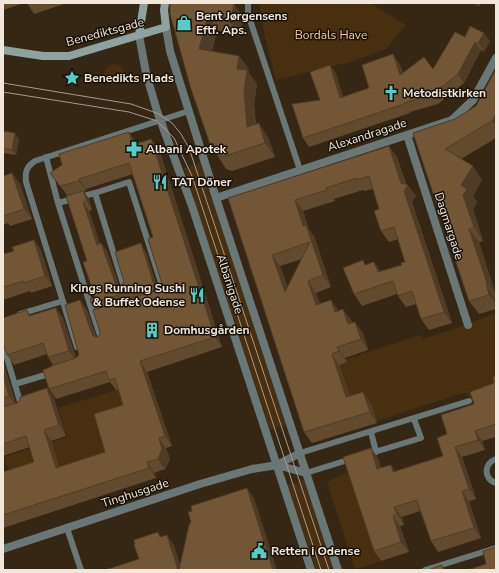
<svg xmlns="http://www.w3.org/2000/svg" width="499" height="573" font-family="'Nunito Sans',sans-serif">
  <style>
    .green { fill: #482f10 }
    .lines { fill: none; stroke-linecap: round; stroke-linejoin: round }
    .service { stroke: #697777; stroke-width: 6 }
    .minor { stroke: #697777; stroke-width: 8 }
    .secondary { stroke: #8da3a2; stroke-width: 8 }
    .tram { stroke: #a79b8d; stroke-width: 1 }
    .wall { fill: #624a2e; fill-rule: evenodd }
    .shaded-wall { fill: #503c26 }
    .building { fill: #725636; stroke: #503c26; fill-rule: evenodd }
    .labels { text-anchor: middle; stroke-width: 3; stroke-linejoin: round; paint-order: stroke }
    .poi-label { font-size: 12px; font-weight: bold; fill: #f1e7dc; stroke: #181109; text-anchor: start }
    .street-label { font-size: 12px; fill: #f1e7dc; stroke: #181109 }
    .park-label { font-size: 12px; fill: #fac993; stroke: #181109 }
  </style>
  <rect width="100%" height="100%" fill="#362614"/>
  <path class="green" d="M259,3h111l36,22 -20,24 -36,13 -74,18 -11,-42z
    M104 74a10 10 0 1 1 20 0a10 10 0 1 1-20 0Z
    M200,163l86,262 -16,5 -86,-262z
    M496,313v83l-19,5 -13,-8 -42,13 -105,36 -25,-65 128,-42 2,4 35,-11z
    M119,389l20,60 -127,31 -8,-23 63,-20 -9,-29z
    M349,471l31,91 -25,7 -28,-87z
    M304,479l29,88 -9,3h-8l-29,-85z"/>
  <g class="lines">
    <path class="service" d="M248,3v11l52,156
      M46,157l12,46 36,114 8,-2
      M95,193l34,-11 35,110
      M58,203l37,-10 30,97
      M20,314l43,-13
      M94,317l8,24
      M3,345l19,63
      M77,347l-51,-165c-1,-10 0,-15 9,-21l154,-50
      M15,384l37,-11
      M371,432l5,20
      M300,453l169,-52
      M368,454l53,-16 -7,-19
      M496,459c-12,4 -13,20 0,24
      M306,473l45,-14
      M67,528l14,42
      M425,570l71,-22"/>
    <path class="minor" d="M166,27l4,24 46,147 122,372
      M139,35l7,38 11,38 35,95 119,364
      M407,135l61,190
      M216,198l236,-78 21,-20 23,-42
      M277,465l29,8
      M3,549l197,-65 52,-15 25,-4 23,-12"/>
    <path class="secondary" d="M139,35l5,-32
      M3,50l40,6h26l97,-29 -2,-17 1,-7"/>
    <path class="tram" d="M3,83l128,21 17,6 11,4 13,9 9,11 8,14 140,422
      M3,92l126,20 28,9 17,17 18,38 129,394"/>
  </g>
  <path class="wall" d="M3,3h21l-21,7z
    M27,3h40l-33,11z
    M170,3l74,15 -5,18 -22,-6 -5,21 27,5 10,14 -1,2 9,12 -3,21 2,19 12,13 7,20 -43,14 -6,-2 -16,-25z
    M473,3h8l-2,3z
    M465,37l25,4 -6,11 -3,-2 -17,33 -26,21 -28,8v1l-101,34 -6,-9 17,-38 10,-35 6,9 7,23 26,-9 30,-25 4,10 30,-4z
    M496,69v69l-35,21 21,21 -9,16 4,6 -4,7 10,32 -4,1 17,54v1h-1l1,3v9l-17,5 -10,-13 -56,-168 42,-14 21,-13z
    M3,131l16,8 -3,16 -13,-2z
    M151,139l8,10 63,198 -75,25 25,74 -6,2 4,11 -5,10 -11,4 2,5 -153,50v-56l31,-10 -4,-15 -27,9v-95l13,43 31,-16 7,11 12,37 -15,5 8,26 46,-15 18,-47 -5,-15h-2l-6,-8 -54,17 -7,-10 2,-22 2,-2 -5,-8 -1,-3 -33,11 -7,-10 20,-45 3,6 26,-8 7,10 13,40 3,-3 1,-55 7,10 9,27 4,-2v-3l-5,-23 -4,-6 4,-6 -8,-36 -20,-66 -17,-22 86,-31 1,2zM133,174l20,63 9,47 -1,5 -3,1 -12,-38 -25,34h-2l-12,-35 -6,-8 -1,1 -11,-33 3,-1 -3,-11 -5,-8h2v-2z
    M397,157l9,27 10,12 -4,6 40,121 -23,7 -8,-11 -5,-15 -10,3 -8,-11 -1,-2 -35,12 -8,-12 13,-29 14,6 21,-6 3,-3 -7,-23 -9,3 -8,-11 -2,-22 -6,-20 -9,2 -1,-1 -29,9 1,2 -32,10 6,19 5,6 17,51 -15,6 4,11 11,-4 7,11 13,9 1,3 3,-1 8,11 5,17 -23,8 2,4 -8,3 11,31 21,7 6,20 -65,20 -8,-11 -76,-234zM302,259l-14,29 -8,-22z
    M12,173l8,11 12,35 -22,7 -2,-3 -5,2v-49z
    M34,240l7,10 11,36 -21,7 -1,-2 -27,9v-46l11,-3z
    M496,376v61l-14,4 3,9 -23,7 14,42 -7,2 12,37 -43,14 -7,-11 -11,-30 -18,6 2,8 -4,1 9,26 -28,9 -7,-10 4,-93 3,10 10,-3 4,7 48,-16 4,-22 47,-51z"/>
  <path class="shaded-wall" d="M477,3h4l-2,3z
    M234,4l10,14 -5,18 -9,-14z
    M208,16l9,14 -8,32 -10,-13z
    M484,33l6,8 -6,11 -6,-9z
    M475,42l6,8 -17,33 -6,-9z
    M393,54l6,9 7,21 -6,-9z
    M239,56l10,14 -1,2 9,12 -3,21 3,36 -10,-14 -10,-58z
    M330,65l6,9 10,32 -6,-8z
    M496,114v12l-4,-5z
    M259,123l9,14 7,20 -10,-14z
    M129,132l7,10 4,13 -7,-10z
    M15,133l4,6 -3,16 -4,-5z
    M151,139l8,10 63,198 -7,-10z
    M389,146l8,11 9,30 2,-2 8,11 -4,6 40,121 -8,-11z
    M473,166l9,14 -9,16 4,6 -4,7 10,32 -9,-14 -11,-32 -2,-10z
    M12,173l8,11 12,35 -8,-10z
    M79,179l7,10v2l-7,-10z
    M83,191l6,8 3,11 -5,-9z
    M295,200l8,11 6,19 5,6 17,51 -8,-12 -20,-49z
    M83,202l6,9 14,42 -6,-8z
    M469,229l10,13 17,54 -9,-13z
    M34,240l7,10 11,36 -7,-10z
    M101,243l6,8 15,42 -6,-8z
    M141,243l5,9 13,41 -5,-8z
    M272,255l8,11 13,38 -8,-12z
    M374,262l8,11 -4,-1z
    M308,281l8,12 8,23 -8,-11z
    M486,283l9,14 1,3v4l-7,-9z
    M80,300l7,10 12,34 -7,-10z
    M331,300l8,11 -4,1z
    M56,308l7,10 13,43 -7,-10z
    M343,309l8,11 5,15 -8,-11z
    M355,322l8,11 5,17 -7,-11z
    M337,347l8,11 2,4 -8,-11z
    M332,354l7,11 15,44 -8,-12z
    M3,361l13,45 -7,-10 -6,-21z
    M140,361l7,11 25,74 -7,-10z
    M47,388l7,11 12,37 -7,-11z
    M363,392l8,11 6,20 -7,-11z
    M44,430l7,11 12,37 -7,-10z
    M475,431l7,10 3,9 -7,-10z
    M159,438l7,10 4,11 -5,10 -7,-10z
    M455,447l7,10 14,42 -7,-10z
    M371,448l7,10 7,21 -8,-10z
    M147,462l7,11 2,5 -7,-10z
    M391,465l7,10 -5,-3z
    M247,488l7,10 23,72h-4z
    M462,491l7,10 12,37 -7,-10z
    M394,507l8,10 2,8 -7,-11z
    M393,516l7,10 9,26 -8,-10z
    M167,535l7,10 8,25h-4z"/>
  <path class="building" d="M170,3h59l5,1 -4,18 -22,-6 -9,33 40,7 -2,13 10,1 -3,21 3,36 12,-4 6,20 -43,14 -5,-2 -4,-12 -3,1 -19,-55 -21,-75z
    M470,26l14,7 -6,10 -3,-1 -17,32 -26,21 -28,8v1l-101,34 -11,-34 28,-4 -10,-28 20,-7 10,33 29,-10 -7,-23 31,-11 7,21 24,-18 9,12 22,-37 10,5z
    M496,69v45l-4,7 -47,28 28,17 -12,19 6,4 -4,6 11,32 -5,2 18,54h-1l3,12 -20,6 -56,-168 42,-14 21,-13z
    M3,131l12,2 -3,17 -9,-2z
    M129,132l4,13 18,-6 64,198 -75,24 25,75 -6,2 3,11 -4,10 -11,3 2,6 -146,47v-43l31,-10 -8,-26 -23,8v-37l14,-4 3,-3v-3l27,-9 12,37 -15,5 12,38 49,-16 -11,-38 29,-9 -8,-27 -6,2 -3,-9 -57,18 -6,-19 8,-3v-1l25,-8 3,-3 -14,-50 15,-5 12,34 1,2 4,1 3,-2v-3l-7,-22 68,-21 1,-5 -14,-45 5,-2 -24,-74 -50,16v2l-19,5 -10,-13 12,-8 -3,-11z
    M389,146l12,37 7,2 -4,6 40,121 -23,7 -9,-28 -14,5 -5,-15 -39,13 -11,-26 20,-8 2,5 9,-3 4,10 24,-7 -1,-2 4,-1 -11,-35 -13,4 -7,-20 5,-2 -10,-33 -13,4v-2l-30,10 1,2 -32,10 8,26 3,-1 17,50 -15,6 8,24 15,-5 4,12 8,-3 5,15 7,-2 6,17 -24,8 2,4 -7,3 14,43 17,-5 7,20 -66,20 -76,-234zM310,242l-25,50 -13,-37z
    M12,173l12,36 -21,7v-40z
    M83,191l4,10 -4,1 14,43 4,-2 15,42 5,1 3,-4 -9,-30 26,-9 13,42 -63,18 -1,-4 5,-2 -12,-35 4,-1 -21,-65z
    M34,240l11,36 -21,7v-2l-21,6v-33l11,-3 -2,-4z
    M55,308h1l13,43 -21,6 -5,-14 -36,12 -4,-12v-25l24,-8 2,6z
    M3,375l6,21 -6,2z
    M496,376v48l-21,7 3,9 -23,7 14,42 -7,2 12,37 -43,13 -14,-41 -23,7 3,7 -4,2 8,26 -27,9 -31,-94 28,-9 6,21 14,-4 2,7 50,-16 -6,-18 10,-4 -6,-19 33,-11 -4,-12 24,-9 -1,-6z
    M247,488l26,82h-94l10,-45 2,-3 -3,-10 4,-1 -1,-5z
    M158,532l2,5 7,-2 11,35h-73l34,-11 -5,-14 1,-1 -1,-4z
    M496,547v23h-28l18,-6 -3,-13z
    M442,565l2,5h-16z"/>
  <defs>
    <symbol id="shop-bare" viewBox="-9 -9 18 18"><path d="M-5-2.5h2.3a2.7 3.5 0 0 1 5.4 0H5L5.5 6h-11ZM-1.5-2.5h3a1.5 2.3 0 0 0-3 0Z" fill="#53cdca" stroke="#181109" stroke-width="2.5" paint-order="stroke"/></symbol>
    <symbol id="sight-bare" viewBox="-9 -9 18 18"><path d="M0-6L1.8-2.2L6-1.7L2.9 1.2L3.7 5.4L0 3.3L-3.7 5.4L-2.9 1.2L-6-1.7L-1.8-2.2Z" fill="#53cdca" stroke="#181109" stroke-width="2.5" paint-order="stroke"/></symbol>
    <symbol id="church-bare" viewBox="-9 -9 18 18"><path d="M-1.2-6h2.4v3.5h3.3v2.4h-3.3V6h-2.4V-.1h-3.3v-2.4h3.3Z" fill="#53cdca" stroke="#181109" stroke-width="2.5" paint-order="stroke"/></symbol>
    <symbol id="pharmacy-bare" viewBox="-9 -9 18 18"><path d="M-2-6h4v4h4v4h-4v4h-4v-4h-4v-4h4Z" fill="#53cdca" stroke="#181109" stroke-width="2.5" paint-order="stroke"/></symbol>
    <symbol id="restaurant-bare" viewBox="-9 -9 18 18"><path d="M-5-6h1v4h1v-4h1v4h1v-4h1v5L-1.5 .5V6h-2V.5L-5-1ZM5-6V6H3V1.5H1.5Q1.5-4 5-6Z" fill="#53cdca" stroke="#181109" stroke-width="2.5" paint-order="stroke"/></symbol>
    <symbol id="building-bare" viewBox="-9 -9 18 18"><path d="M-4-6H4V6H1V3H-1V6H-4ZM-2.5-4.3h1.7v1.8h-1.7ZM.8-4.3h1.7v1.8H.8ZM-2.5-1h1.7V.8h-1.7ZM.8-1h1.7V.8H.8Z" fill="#53cdca" stroke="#181109" stroke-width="2.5" paint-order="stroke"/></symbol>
    <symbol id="civic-bare" viewBox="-9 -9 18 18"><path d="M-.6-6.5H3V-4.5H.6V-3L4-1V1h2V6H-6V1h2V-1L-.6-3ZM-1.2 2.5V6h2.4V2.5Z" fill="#53cdca" stroke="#181109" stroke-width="2.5" paint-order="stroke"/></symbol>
  </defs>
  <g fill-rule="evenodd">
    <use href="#shop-bare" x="173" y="12" width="22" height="22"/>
    <use href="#sight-bare" x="61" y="67" width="22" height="22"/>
    <use href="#church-bare" x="380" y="82" width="22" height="22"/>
    <use href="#pharmacy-bare" x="123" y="138" width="22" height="22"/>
    <use href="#restaurant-bare" x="149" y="171" width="22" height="22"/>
    <use href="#restaurant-bare" x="186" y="284" width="22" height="22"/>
    <use href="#building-bare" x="141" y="319" width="22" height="22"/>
    <use href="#civic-bare" x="248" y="540" width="22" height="22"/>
  </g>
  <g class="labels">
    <g class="poi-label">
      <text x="196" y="20">Bent Jørgensens<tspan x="196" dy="14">Eftf. Aps.</tspan></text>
      <text x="84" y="82">Benedikts Plads</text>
      <text x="403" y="97">Metodistkirken</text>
      <text x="146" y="153">Albani Apotek</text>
      <text x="172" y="186">TAT Döner</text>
      <text x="185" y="292" text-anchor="end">Kings Running Sushi<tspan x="185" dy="14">&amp; Buffet Odense</tspan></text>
      <text x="164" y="334">Domhusgården</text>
      <text x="271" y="555">Retten i Odense</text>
    </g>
    <g class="street-label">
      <text transform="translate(105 32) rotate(-15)" y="4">Benediktsgade</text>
      <text transform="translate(367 135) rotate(-18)" y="4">Alexandragade</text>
      <text transform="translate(449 226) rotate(72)" y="4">Dagmargade</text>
      <text transform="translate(230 284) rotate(72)" y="4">Albanigade</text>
      <text transform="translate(135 493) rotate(-18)" y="4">Tinghusgade</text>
    </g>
    <g class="park-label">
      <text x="331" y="39">Bordals Have</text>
    </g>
  </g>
  <rect width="499" height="573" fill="none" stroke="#f1e7dc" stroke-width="8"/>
</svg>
